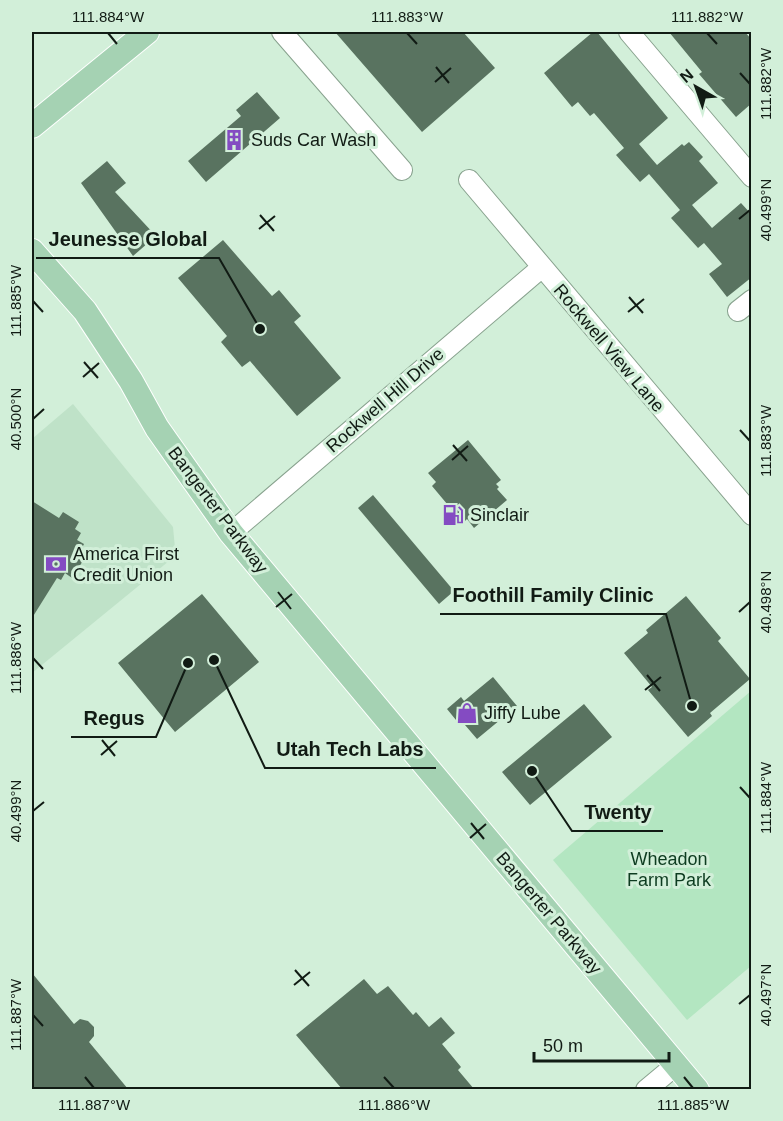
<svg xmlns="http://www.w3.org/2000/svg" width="783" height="1121" font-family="Arial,sans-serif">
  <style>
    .built { fill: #bfe2c8 }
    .green { fill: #b3e6c1 }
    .building { fill: #597360 }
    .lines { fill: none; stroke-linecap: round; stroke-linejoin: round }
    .minor-casing { stroke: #88a28e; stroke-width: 22 }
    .major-casing { stroke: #fff; stroke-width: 26 }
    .minor { stroke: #fff; stroke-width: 20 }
    .major { stroke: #a5d2b3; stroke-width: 24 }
    .ticks { fill: none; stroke: #111b14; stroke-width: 2 }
    .labels { text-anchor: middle; stroke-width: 6; stroke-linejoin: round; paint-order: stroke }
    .poi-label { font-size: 18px; fill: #111b14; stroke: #d2efd9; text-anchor: start }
    .street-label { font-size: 18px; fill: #111b14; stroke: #d2efd9 }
    .park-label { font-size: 18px; fill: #0d3c20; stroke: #d2efd9 }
    .leader { fill: none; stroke: #111b14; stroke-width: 2 }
    .callout-dot { fill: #111b14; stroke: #d2efd9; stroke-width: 2 }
    .callout-label { font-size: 20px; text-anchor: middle; font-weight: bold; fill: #111b14; stroke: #d2efd9; stroke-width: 6; stroke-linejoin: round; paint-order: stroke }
    .neatline { fill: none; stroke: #111b14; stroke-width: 2 }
    .ticks-label { font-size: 15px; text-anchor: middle; fill: #111b14 }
  </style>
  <rect width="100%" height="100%" fill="#d2efd9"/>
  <path class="built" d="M73,404l100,123 2,21 -6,13 -137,112v-234z"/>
  <path class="green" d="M751,691v275l-64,54 -134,-160z"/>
  <path class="building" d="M335,32h128l32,36 -73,64z
    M593,32h4l71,86 -29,26 18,21 25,-21 2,2 5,-4 14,15 -4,4 19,22 -26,22 20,23 29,-25 11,12v62l-25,20 -18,-23 13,-10 -18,-21 -6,5 -27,-30 9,-8 -31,-36 -9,8 -24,-27 8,-7 -30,-35 -4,3 -12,-14 -6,5 -28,-34z
    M669,32h76l7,8v63l-16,14 -37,-43 3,-2z
    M257,92l23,26 -74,64 -18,-21 53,-45 -5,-6z
    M107,161l19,22 -11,9 41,44 -23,20 -52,-73z
    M223,240l49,56 7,-6 22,26 -7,6 47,56 -44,38 -47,-55 -8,6 -21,-25 6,-6 -49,-58z
    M468,440l33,40 -5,4 3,3 -2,2 10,11 -33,28 -7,-9 -4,4 -31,-37 4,-4 -8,-9z
    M373,495l81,96 -15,13 -81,-96z
    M32,501l27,17 4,-6 16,10 -4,7 6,4 -4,7 7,4 -4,8 6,4 -14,22 -7,-5 -4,7 -4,-2 -25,40z
    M202,594l57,68 -84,70 -57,-69z
    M686,596l35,42 -3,3 32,38 -40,34 2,3 -24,21 -40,-47 4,-3 -28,-34 24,-20 -2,-3z
    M493,677l24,29 -40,33 -18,-21 -3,2 -9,-11 14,-12 3,4z
    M584,704l28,33 -82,68 -28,-33z
    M32,973l42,51 6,-5 8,2 6,6v9l-5,6 39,47h-96z
    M364,979l13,15 11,-8 25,29 3,-3 13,15 12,-10 14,16 -13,11 19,23 -3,3 16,19h-132l-46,-54z"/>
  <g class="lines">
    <defs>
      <path id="minor" d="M282,32l120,138
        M629,32l123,145
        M469,180l283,335
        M738,311l14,-11
        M231,533l310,-265
        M646,1090l30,-25"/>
      <path id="major" d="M32,126l115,-94
        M32,251l53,60 46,70 26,47 74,105 466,557"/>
    </defs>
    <use href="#minor" class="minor-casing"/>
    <use href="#major" class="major-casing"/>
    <use href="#minor" class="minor"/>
    <use href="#major" class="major"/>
  </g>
  <path class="ticks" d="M108,33l9,11M407,33l10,11M707,33l10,11M436,67l13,16M740,73l10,11M435,82l16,-14M260,215l14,16M739,219l11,-9M259,229l16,-13M629,297l14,16M33,301l10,11M628,312l16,-13M84,362l14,16M83,377l16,-14M33,419l11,-10M740,430l10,11M453,445l14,16M452,460l16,-14M278,592l13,17M276,607l16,-13M739,612l11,-10M33,658l10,11M647,675l13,16M645,690l16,-13M102,740l13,16M101,755l16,-14M740,787l10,11M33,811l11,-9M471,823l13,16M470,838l16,-14M295,970l14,16M294,985l16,-13M739,1004l11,-9M33,1015l10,11M85,1077l9,11M384,1077l10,11M684,1077l9,11"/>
  <defs>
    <symbol id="building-bare" viewBox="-9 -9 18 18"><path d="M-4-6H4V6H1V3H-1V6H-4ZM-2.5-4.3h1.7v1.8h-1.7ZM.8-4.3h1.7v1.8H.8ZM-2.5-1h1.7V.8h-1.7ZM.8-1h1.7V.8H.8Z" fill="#844bc2" stroke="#d2efd9" stroke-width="2.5" paint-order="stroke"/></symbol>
    <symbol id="fuel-bare" viewBox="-9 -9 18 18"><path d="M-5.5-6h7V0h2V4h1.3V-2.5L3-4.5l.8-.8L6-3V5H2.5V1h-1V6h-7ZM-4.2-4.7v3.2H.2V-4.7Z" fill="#844bc2" stroke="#d2efd9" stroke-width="2.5" paint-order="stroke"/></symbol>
    <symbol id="bank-bare" viewBox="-9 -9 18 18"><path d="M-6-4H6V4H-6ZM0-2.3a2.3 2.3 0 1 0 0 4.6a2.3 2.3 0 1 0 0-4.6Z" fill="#844bc2" stroke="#d2efd9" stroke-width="2.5" paint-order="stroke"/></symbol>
    <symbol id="shop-bare" viewBox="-9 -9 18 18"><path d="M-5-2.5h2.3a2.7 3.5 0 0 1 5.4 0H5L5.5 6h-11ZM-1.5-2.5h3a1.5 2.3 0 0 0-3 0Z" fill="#844bc2" stroke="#d2efd9" stroke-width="2.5" paint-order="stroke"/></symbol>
  </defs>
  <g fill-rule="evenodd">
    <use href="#building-bare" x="219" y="125" width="30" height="30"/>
    <use href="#fuel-bare" x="438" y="500" width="30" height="30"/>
    <use href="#bank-bare" x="41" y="549" width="30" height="30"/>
    <use href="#shop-bare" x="452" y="698" width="30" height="30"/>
  </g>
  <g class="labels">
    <g class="poi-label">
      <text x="251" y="146">Suds Car Wash</text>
      <text x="470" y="521">Sinclair</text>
      <text x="73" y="560">America First<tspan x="73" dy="21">Credit Union</tspan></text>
      <text x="484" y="719">Jiffy Lube</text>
    </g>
    <g class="street-label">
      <text transform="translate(609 348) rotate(50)" y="6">Rockwell View Lane</text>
      <text transform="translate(385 400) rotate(-41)" y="6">Rockwell Hill Drive</text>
      <text transform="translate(218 510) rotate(53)" y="6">Bangerter Parkway</text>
      <text transform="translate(549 913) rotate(50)" y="6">Bangerter Parkway</text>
    </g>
    <g class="park-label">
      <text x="669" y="865">Wheadon<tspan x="669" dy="21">Farm Park</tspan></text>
    </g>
  </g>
  <path class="leader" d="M260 329L219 258H36M692 706L666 614H440M188 663L156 737H71M214 660L265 768H436M532 771L572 831H663"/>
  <g class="callout-dot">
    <circle cx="260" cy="329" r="6"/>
    <circle cx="692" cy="706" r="6"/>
    <circle cx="188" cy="663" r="6"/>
    <circle cx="214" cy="660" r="6"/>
    <circle cx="532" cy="771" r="6"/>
  </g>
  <g class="callout-label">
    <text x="128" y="246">Jeunesse Global</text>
    <text x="553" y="602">Foothill Family Clinic</text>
    <text x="114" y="725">Regus</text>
    <text x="350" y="756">Utah Tech Labs</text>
    <text x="618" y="819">Twenty</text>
  </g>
  <rect width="783" height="1121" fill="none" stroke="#d2efd9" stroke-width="66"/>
  <g transform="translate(696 87) rotate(320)" stroke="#d2efd9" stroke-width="4.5" paint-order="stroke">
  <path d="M0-4.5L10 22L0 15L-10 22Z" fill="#111b14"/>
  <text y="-9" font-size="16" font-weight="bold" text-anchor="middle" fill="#111b14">N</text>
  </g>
  <path d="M534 1052v9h135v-9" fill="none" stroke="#111b14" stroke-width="3"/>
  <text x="543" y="1052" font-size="18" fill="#111b14" stroke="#d2efd9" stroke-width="4.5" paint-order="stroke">50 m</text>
  <rect x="33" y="33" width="717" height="1055" class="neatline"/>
  <g class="ticks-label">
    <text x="108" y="22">111.884°W</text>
    <text x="407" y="22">111.883°W</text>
    <text x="707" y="22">111.882°W</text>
    <text transform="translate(766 84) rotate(-90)" y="5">111.882°W</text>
    <text transform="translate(766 210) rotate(-90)" y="5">40.499°N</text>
    <text transform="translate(16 301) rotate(-90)" y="5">111.885°W</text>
    <text transform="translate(16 419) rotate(-90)" y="5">40.500°N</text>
    <text transform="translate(766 441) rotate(-90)" y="5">111.883°W</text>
    <text transform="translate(766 602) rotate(-90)" y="5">40.498°N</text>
    <text transform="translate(16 658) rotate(-90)" y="5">111.886°W</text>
    <text transform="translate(766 798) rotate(-90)" y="5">111.884°W</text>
    <text transform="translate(16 811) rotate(-90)" y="5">40.499°N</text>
    <text transform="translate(766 995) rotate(-90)" y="5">40.497°N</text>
    <text transform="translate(16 1015) rotate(-90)" y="5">111.887°W</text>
    <text x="94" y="1110">111.887°W</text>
    <text x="394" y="1110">111.886°W</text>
    <text x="693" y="1110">111.885°W</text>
  </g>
</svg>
